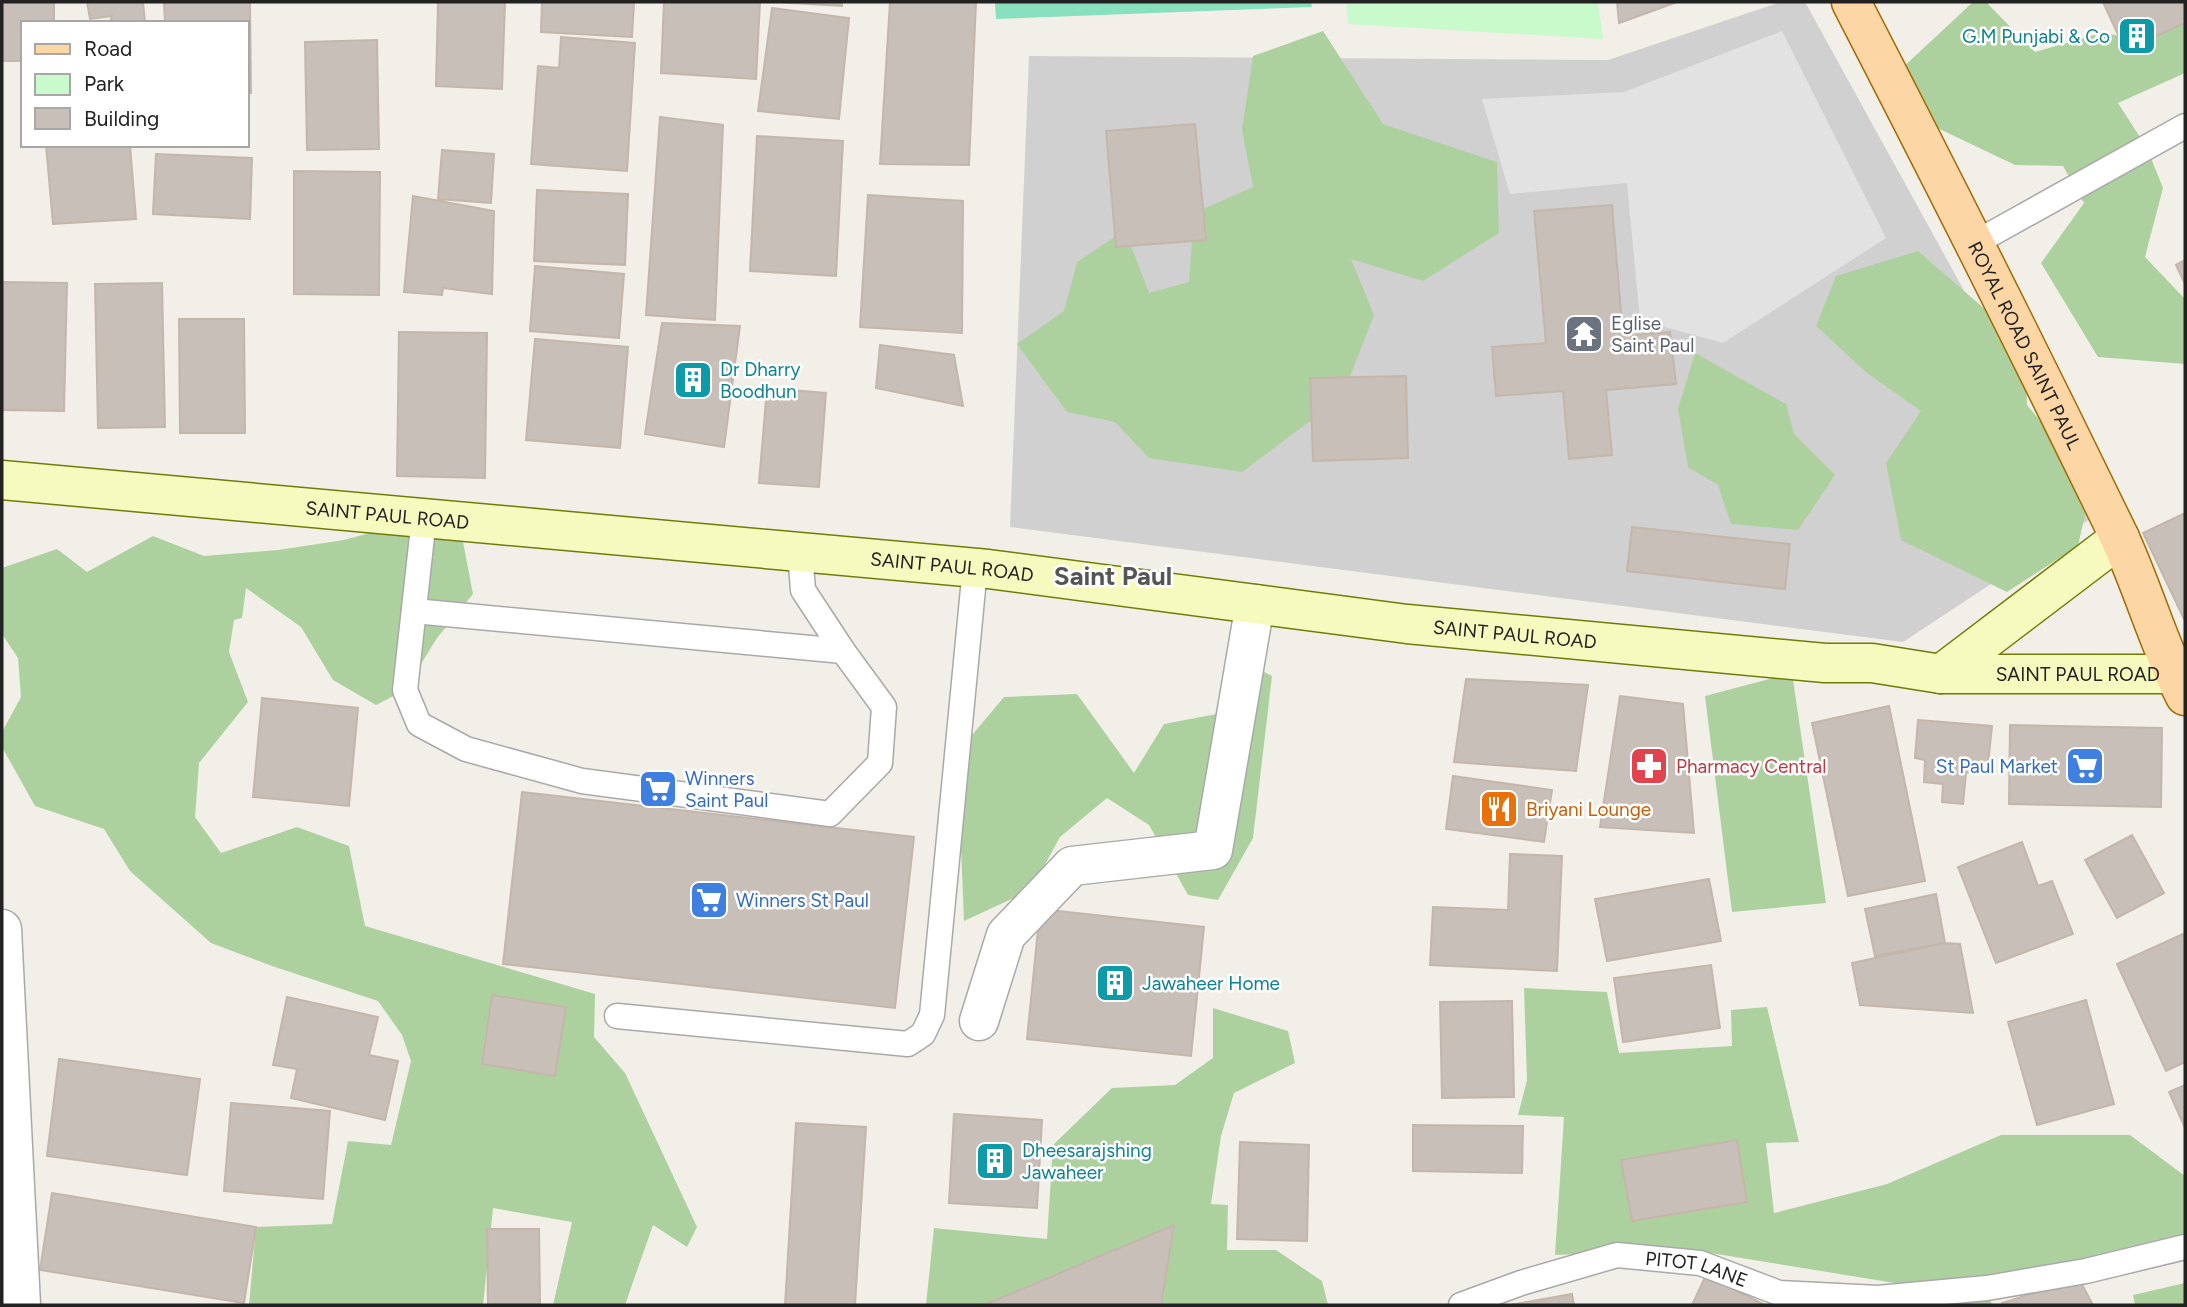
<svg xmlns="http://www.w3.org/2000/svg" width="2187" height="1307" font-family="Figtree,sans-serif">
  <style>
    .religious { fill: #d0d0d0 }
    .forest { fill: #add19e }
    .park { fill: #c8facc }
    .pitch { fill: #88e0be }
    .parking { fill: #e2e2e2 }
    .building { fill: #c7bfb8; stroke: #c4b6ab; stroke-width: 2 }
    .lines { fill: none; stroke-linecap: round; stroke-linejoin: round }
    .service-casing { stroke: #a9a9a9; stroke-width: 27 }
    .minor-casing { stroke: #a9a9a9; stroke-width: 41 }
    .secondary-casing { stroke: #707d05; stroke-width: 41 }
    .primary-casing { stroke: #a06b00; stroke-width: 41 }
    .service { stroke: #fff; stroke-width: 24 }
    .minor { stroke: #fff; stroke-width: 38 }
    .secondary { stroke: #f7fabf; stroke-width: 38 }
    .primary { stroke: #fcd6a4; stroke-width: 38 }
    .labels { text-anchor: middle; stroke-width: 5; stroke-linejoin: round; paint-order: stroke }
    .culture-label { font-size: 19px; fill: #0d838f; stroke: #fff; text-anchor: start }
    .worship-label { font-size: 19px; fill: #5b616d; stroke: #fff; text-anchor: start }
    .street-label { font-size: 19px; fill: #222; stroke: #fff }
    .health-label { font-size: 19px; fill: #be3a42; stroke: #fff; text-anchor: start }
    .shop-label { font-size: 19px; fill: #366cbe; stroke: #fff; text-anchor: start }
    .food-label { font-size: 19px; fill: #c56008; stroke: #fff; text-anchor: start }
    .district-label { font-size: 26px; font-weight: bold; fill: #555; stroke: #fff }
  </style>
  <rect width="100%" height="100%" fill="#f2efe9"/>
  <path class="religious" d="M1781,2h24l285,517 -187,123 -893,-115 19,-471 579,4z"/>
  <path class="forest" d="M1973,2h13l49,50 66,-19 36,5 48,-21v56l-67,30 29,45 16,40 -18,69 40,42v65l-87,-7 -57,-94 43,-60 -21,-37 -48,-1 -88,-42 -28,-52z
    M1323,31l60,93 114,38 2,71 -76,48 -72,-22 23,56 -32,82 -100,75 -93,-14 -34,-36 -48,-10 -50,-68 47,-33 13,-49 48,-32 24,63 40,-11 5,-69 59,-26 -11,-57 11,-74z
    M1918,251l107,93 2,61 65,78 -14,63 -71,46 -106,-52 -15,-77 35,-52 -54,-38 -51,-47 20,-50z
    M1695,353l91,51 8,30 41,41 -37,55 -67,-6 -13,-39 -30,-18 -10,-58z
    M424,518l39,24 10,52 -36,44 -32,52 -29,15 -43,-25 -32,-53 -55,-39 -4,30 -8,2 -5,32 19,50 -49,61 -4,54 26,36 76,-26 52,19 16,80 230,68 -1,43 31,36 72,154 -10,20 -34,-22 -28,80h-72l19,-83 -79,-14 -10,97h-234l7,-78 76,-3 16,-83 43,4 20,-84 -9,-26 -24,-34 -106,-35 -61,-23 -81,-72 -26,-42 -69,-23 -33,-59v-15l19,-35 -3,-39 -16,-24v-66l55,-19 30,23 66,-36 51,20 74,-6 66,-10z
    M1255,667l17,9 -19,162 -35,62 -30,-5 -39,-70 -42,-27 -47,39 -29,53 -67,31 -7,-168 47,-56 73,-3 57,79 30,-49 63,-12z
    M1792,673l34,230 -94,9 -27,-216z
    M1524,988l83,4 12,61 113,-7 -1,-36 36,-3 32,135 -33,1 8,70 113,-29 114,-49h129l55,41v71l-198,42 5,16h-111l20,-21 -209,-34 -137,5 9,-138 -46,-2 9,-35z
    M1213,1008l75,23 7,32 -61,30 -13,43 -10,68 17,1 -1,45h49l46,31 6,24h-402l8,-77 113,11 6,-94 59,-57 63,-3 38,-27z
    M2185,1283v22h-50l-2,-10z"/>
  <path class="park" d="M1346,2h252l5,37 -255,-15z"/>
  <path class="pitch" d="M995,2h316l1,5 -316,12z"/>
  <path class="parking" d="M1782,31l104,207 -163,105 -83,-23 -13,-137 -117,11 -28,-95 142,-7z"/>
  <path class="building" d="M2,2h52v21h-31v38h-21z
    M87,2h56l2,20 -35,1 2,-7 -22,3z
    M164,2h86l1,91h-4v-70h-82z
    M438,2h67l-3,87 -66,-3z
    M542,2h92l-2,35 -91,-5z
    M664,2h96l-4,77 -95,-6z
    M776,2h66v4z
    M890,2h86l-7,163 -89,-1z
    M1617,2h60l-58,21z
    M2103,2h82v21l-60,27z
    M772,8l77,10 -10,101 -81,-8z
    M561,37l74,6 -8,128 -96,-7 7,-98 21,2z
    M377,40l2,109 -72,1 -2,-108z
    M660,117l63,8 -8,195 -69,-5z
    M1195,124l11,116 -90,7 -10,-116z
    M757,136l86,5 -7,135 -86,-5z
    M46,145h84l6,74 -83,5z
    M442,150l52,4 -3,49 -53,-4z
    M156,154l96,4 -2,61 -97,-5z
    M294,171l86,1 -1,123 -85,-1z
    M537,190l91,4 -3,71 -91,-4z
    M868,195l95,6 -1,132 -102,-6z
    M413,196l81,15 -2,83 -49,-6 -1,7 -38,-3z
    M1612,205l11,131 47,-4 6,52 -70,6 6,65 -43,4 -6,-68 -67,5 -4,-49 54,-4 -12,-132z
    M2185,260v24l-9,-19z
    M535,266l89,8 -5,64 -89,-7z
    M2,282l65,1 -3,128 -62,-1z
    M162,283l3,144 -67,1 -3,-144z
    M179,319h65l1,114h-65z
    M662,323l78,3 -16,121 -79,-13z
    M399,332l88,1 -2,145 -88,-2z
    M535,339l93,8 -8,101 -94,-8z
    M880,345l74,10 9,51 -87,-18z
    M1406,376l2,82 -95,3 -3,-83z
    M767,388l59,5 -7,94 -60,-4z
    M2185,513v108l-42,-88z
    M1632,527l158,17 -5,45 -158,-18z
    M1466,679l122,6 -12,86 -122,-9z
    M1620,696l63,8 11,129 -94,-6z
    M262,698l96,10 -9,98 -96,-9z
    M1889,706l36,175 -77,15 -36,-173z
    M1918,720l74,6 -4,39 -22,8 -3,31 -21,-2 1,-18 -19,-2 1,-22 -10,-2z
    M2010,725l152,3 -1,79 -152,-3z
    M1453,776l99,14 -8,52 -98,-13z
    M522,792l392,45 -19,171 -392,-44z
    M2132,835l32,58 -47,25 -32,-58z
    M2022,842l16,44 14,-5 21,53 -77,29 -38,-96z
    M1510,854l52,2 -5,115 -127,-6 3,-58 75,3z
    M1709,879l12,62 -114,20 -12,-62z
    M1936,894l9,49 -70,13 -10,-47z
    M1040,909l164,18 -13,129 -164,-17z
    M2185,933v129l-19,9 -49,-107z
    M1945,943l15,1 13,69 -113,-8 -8,-42z
    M1711,965l9,63 -97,14 -9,-64z
    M492,995l74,12 -11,69 -73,-12z
    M287,997l91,20 -9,38 29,6 -13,59 -94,-22 6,-29 -24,-4z
    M2086,1000l28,104 -77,21 -29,-103z
    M1512,1001l2,96 -72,1 -2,-96z
    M59,1059l141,20 -13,96 -140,-19z
    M2185,1085v43l-16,-36z
    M231,1103l99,8 -7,88 -99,-8z
    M954,1114l88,6 -5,88 -88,-5z
    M796,1123l70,4 -11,178h-70z
    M1413,1125l110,1 -1,47 -109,-2z
    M1737,1140l10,62 -115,19 -11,-61z
    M1240,1142l69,3 -2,96 -70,-2z
    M52,1193l204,34 -12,76 -204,-33z
    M1174,1225l-13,80h-177z
    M487,1229h52l1,75h-52z
    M1706,1275l59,30h-73z
    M2079,1279l14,26h-90l-1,-2z
    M1572,1294l2,11h-64z"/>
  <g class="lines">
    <defs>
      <g id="service">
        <path d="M1975,243l210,-117"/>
        <path d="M424,518l-19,172 14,34 47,25 116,32 248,33 50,-51 4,-56 -41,-56 -40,-61 -3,-38"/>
        <path d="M414,611l429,40"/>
        <path d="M617,1016l291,28 15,-10 9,-19 43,-447"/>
        <path id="s1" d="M1461,1305l60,-22 96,-28 83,8 79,30 99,5 109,-10 99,-17 99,-24"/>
      </g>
      <path id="minor" d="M2,929l19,376
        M979,1021l27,-86 66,-69 141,-16 42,-246"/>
      <g id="secondary">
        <path id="s2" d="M2,480l986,89 419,55 418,39h47l69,11h233"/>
        <path d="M1941,674l179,-136"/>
      </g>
      <g id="primary">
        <path id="s3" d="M1851,2c91,176 180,353 267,532 25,53 40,110 67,162"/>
      </g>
    </defs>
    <use href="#service" class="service-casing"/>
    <use href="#minor" class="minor-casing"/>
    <use href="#secondary" class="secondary-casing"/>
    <use href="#primary" class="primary-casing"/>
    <use href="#service" class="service"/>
    <use href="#minor" class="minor"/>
    <use href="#secondary" class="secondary"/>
    <use href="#primary" class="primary"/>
  </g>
  <defs>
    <symbol id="building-square" viewBox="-11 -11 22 22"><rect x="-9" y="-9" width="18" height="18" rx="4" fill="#0f9aa8" stroke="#fff"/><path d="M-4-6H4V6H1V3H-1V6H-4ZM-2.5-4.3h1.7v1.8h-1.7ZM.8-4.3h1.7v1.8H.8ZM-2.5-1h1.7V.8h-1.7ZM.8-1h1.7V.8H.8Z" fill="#fff"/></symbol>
    <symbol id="temple-square" viewBox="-11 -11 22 22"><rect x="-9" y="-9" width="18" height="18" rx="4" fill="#6b7280" stroke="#fff"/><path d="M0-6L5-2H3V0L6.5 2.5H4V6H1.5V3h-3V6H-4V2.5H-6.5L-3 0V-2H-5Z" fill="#fff"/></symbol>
    <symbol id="pharmacy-square" viewBox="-11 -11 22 22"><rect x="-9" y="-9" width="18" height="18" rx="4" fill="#e0444e" stroke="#fff"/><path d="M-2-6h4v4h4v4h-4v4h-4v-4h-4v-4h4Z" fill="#fff"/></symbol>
    <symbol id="supermarket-square" viewBox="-11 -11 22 22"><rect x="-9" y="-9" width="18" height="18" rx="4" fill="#3f7fe0" stroke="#fff"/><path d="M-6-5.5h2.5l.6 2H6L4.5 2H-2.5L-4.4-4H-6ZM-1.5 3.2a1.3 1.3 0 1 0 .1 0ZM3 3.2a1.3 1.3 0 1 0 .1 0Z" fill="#fff"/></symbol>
    <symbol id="restaurant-square" viewBox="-11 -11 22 22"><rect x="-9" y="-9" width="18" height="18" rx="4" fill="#e8710a" stroke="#fff"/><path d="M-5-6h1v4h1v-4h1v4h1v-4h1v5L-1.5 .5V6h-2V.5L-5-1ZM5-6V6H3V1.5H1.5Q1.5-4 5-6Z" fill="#fff"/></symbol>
  </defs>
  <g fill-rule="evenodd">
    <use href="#building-square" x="2115" y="14" width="44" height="44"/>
    <use href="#temple-square" x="1562" y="312" width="44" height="44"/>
    <use href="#building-square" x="671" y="358" width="44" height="44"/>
    <use href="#pharmacy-square" x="1627" y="744" width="44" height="44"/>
    <use href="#supermarket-square" x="2063" y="744" width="44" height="44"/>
    <use href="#supermarket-square" x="636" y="767" width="44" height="44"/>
    <use href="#restaurant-square" x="1477" y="787" width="44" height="44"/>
    <use href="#supermarket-square" x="687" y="878" width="44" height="44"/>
    <use href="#building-square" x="1093" y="961" width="44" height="44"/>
    <use href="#building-square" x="973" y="1139" width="44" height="44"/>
  </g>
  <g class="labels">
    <g class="culture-label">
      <text x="2110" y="43" text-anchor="end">G.M Punjabi &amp; Co</text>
      <text x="720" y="376">Dr Dharry<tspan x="720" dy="22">Boodhun</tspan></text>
      <text x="1142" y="990">Jawaheer Home</text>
      <text x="1022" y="1157">Dheesarajshing<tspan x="1022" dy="22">Jawaheer</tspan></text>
    </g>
    <g class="worship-label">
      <text x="1611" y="330">Eglise<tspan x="1611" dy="22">Saint Paul</tspan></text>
    </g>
    <g class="street-label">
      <text dy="7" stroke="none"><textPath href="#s3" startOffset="385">ROYAL ROAD SAINT PAUL</textPath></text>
      <text dy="7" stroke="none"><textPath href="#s2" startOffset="387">SAINT PAUL ROAD</textPath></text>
      <text dy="7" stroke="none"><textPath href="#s2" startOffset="954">SAINT PAUL ROAD</textPath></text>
      <text dy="7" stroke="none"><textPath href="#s2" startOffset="1521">SAINT PAUL ROAD</textPath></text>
      <text dy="7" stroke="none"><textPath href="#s2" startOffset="2086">SAINT PAUL ROAD</textPath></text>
      <text dy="7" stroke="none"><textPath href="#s1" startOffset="245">PITOT LANE</textPath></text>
    </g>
    <g class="health-label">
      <text x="1676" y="773">Pharmacy Central</text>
    </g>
    <g class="shop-label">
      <text x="2058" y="773" text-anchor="end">St Paul Market</text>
      <text x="685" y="785">Winners<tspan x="685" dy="22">Saint Paul</tspan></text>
      <text x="736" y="907">Winners St Paul</text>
    </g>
    <g class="food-label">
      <text x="1526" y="816">Briyani Lounge</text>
    </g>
    <g class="district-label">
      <text x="1113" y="585">Saint Paul</text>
    </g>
  </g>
  <rect width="2187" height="1307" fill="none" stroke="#222222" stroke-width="7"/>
  <rect x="21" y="21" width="228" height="126" fill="#ffffff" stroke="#a7a7a7" stroke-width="2"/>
  <rect x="35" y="44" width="35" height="10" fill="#fcd6a4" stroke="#a7a7a7" stroke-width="2"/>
  <text x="84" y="56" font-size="21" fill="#222222">Road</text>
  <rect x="35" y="74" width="35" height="21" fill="#c8facc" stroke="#a7a7a7" stroke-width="2"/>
  <text x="84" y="91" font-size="21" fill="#222222">Park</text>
  <rect x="35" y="108" width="35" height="21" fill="#c7bfb8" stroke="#a7a7a7" stroke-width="2"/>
  <text x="84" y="126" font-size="21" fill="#222222">Building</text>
</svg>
